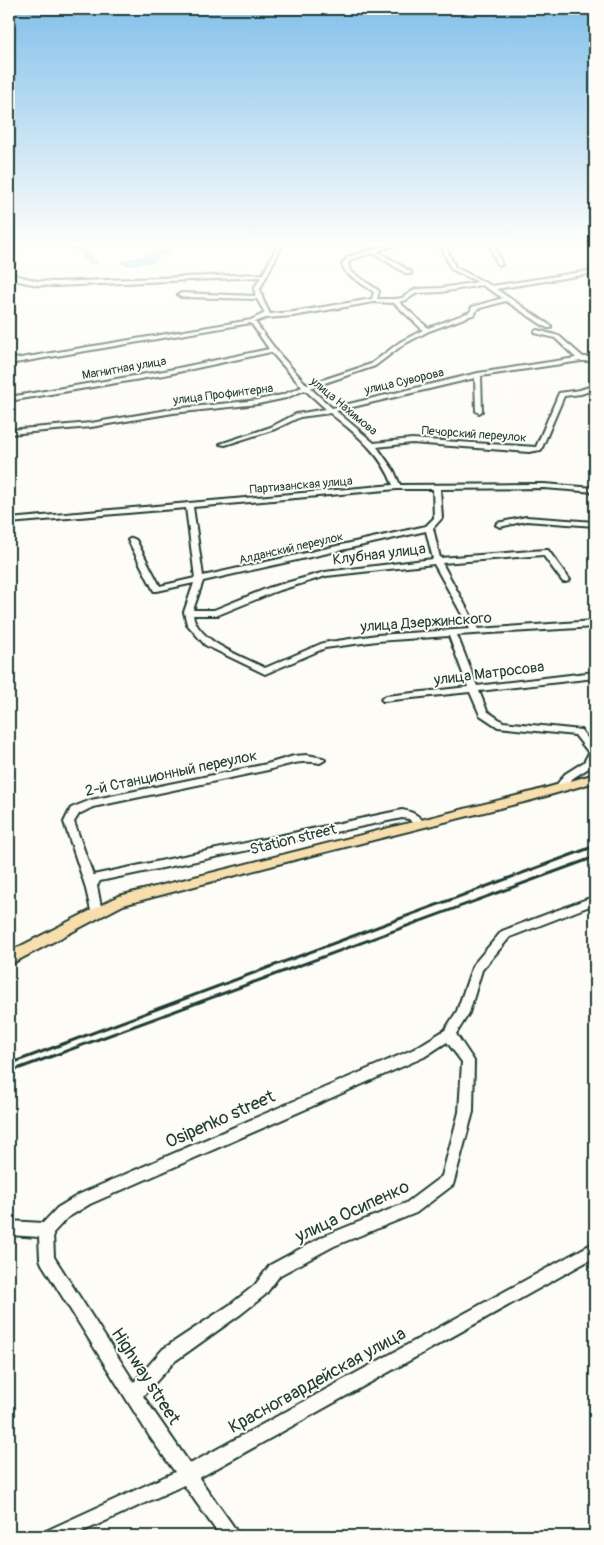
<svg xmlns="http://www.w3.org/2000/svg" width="604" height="1545" font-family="Pangolin,sans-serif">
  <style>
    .water { fill: #8ad2ec; stroke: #5f96a2 }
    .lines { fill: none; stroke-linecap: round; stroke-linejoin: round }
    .minor-casing { stroke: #1f3d34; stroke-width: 4 }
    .major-casing { stroke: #1f3d34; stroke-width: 4 }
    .minor { fill: #fdfcf7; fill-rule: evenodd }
    .major { fill: #f8deab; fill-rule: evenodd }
    .rail { stroke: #1f3d34; stroke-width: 3 }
    .labels { text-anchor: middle; stroke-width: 4; stroke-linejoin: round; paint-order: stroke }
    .far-street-label { font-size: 12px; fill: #1f3d34; stroke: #fdfcf7 }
    .street-label { font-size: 15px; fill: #1f3d34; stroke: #fdfcf7 }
    .near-street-label { font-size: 18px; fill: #1f3d34; stroke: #fdfcf7 }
  </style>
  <rect width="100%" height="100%" fill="#fdfcf7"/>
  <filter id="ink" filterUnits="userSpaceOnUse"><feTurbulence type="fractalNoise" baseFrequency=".02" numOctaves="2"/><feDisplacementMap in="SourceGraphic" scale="10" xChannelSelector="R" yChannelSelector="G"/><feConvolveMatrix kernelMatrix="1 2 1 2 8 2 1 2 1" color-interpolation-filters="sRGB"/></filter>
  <g filter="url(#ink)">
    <path class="water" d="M52,243l11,1 13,-1 11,7 2,6 5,3 3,5 -7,-1 -8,-4 2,-4 -7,-5z
      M167,249l4,4 -15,3 3,1 -4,1 2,2 -2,1 -30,4 -3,-2 9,-4h5z"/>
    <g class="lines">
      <defs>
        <path id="minor" d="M279,243h4l-23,46 3,11 7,14 23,-2 79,-13 2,-7 -28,-19 -4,-9 6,-7 47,-14h6l-24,8 34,21v2h-4l-34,-21 -21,6 -4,5 2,7 29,20 -2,8h18l7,-1 14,-9 25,-1 37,-6 -27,-13 -11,-26h4l11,24 37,19 103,-16v3l-99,16 55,37v2h-4l-41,-27 -29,8 -2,5 -46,17 -25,13 -29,22 -65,22 22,20 146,-35 98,-15 -21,-20 -20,-5v-2l2,-1 22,6 24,21h12v4h-14l-100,15 1,35 -3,2 -3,-2 -1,-33 -139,33 38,32 38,-4 124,8 23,-54 21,-3 15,-5v4l-14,5 -17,2 -23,54 -12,2 -117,-9 -35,4 17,24 6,14 144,-1 51,4v4l-51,-4 -104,1 2,29 -9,10 7,30 105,-8h3l22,30 -4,2h-3l-20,-27 -101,8 36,66 117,-8v6l-138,8 20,51 118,-14v6l-116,13 8,20 16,11 78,8 14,18v16l-22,14 -9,11 -4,2 -5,-4 10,-13 19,-12 5,-9 -14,-18 -77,-8 -18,-12 -10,-23 -87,9 -2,-2 5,-3 82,-9 -19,-51 -72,5 -52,7 -60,26 -60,-29 -18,-21 -3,-12 10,-29 -37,8h-3l-26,-51 4,-2 4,2 24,46 35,-8 -9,-70 -177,15v-4l384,-34c-12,-32 -37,-51 -63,-72l-30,4 -25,12 -50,16 -5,-1 51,-17 25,-13 30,-5 -21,-19 -19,8 -28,6 -85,9 -82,14 -82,7v-4l82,-7 82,-14 85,-9 24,-5 20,-8 -31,-35 -107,23 -155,26v-4l155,-26 105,-22 -18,-26 -242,41v-4l242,-40 14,-7 -8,-14 -76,-2 -3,-2 3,-2 75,3 -2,-7 7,-12 -206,9 -18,-1 -28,-6v-3l6,-1 22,6 18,1 208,-8zM482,285l21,13 -31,9 -2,5 -42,16 -29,-26 7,-2 11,-7 24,-1zM374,302l20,1 29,27 -23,12 -29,22 -64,21 -28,-31 -24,-32 11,-4 27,-2zM397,489h36l1,29 -8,8 -223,50 -10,-69zM426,531l7,28 -108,13 -57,16 -54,22h-21l10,-29zM434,564l36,65 -93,6 -54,8 -58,25c-23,-12 -67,-26 -72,-53h25l56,-23 52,-16z
          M489,243h4l9,22 -5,-1z
          M526,517l69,5v4l-69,-5 -26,6 -4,-2 1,-2z
          M307,755l16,3 2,2 -5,3c-18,-4 -34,2 -52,7l-175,37 -14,7 -5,8 19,53 309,-65c11,2 17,5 23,14l-1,3h-8l-7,-8 -7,-1 -302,63 -3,5 5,26 -2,3 -4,1 -4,-1 -7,-30 -21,-63 7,-14 20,-8 176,-36 27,-8z
          M595,896v8l-85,33 -28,33 -13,43 -13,21 18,27 -1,51 -20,73 -37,28 -82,33 -54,29 -15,20 -24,19 -66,47 -32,35 47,68 405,-222v15l-396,221 37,52 3,6h-19l-36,-51 -111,51h-28l3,-6 127,-58 -25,-35 -108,-173 -2,-5 -1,-22 -30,-2v-14l34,2 14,-15 23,-14 334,-145 31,-19 12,-19 16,-46 29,-34zM447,1042l15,20 -3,50 -17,64 -36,27 -82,33 -54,29 -15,20 -24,19 -68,45 -29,33 -80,-125 -1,-24 14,-15 23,-14 334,-147z"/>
        <path id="major" d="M595,774v8l-63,18 -250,63 -159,42 -114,60v-13l110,-56 413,-104z"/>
      </defs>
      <use href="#minor" class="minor-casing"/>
      <use href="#major" class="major-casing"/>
      <use href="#minor" class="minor"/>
      <use href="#major" class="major"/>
      <path class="rail" d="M9,1064l586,-218
        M9,1072l586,-215"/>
    </g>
  </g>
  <linearGradient id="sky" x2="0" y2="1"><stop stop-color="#82c0ea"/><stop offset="0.53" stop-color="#fefefb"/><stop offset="1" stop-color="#fefefb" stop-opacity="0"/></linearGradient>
  <rect width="604" height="459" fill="url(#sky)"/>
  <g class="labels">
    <g class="far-street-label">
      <text transform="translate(124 368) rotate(-10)" y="4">Магнитная улица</text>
      <text transform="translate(404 381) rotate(-13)" y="4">улица Суворова</text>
      <text transform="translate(223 394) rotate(-7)" y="4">улица Профинтерна</text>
      <text transform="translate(344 406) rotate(40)" y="4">улица Нахимова</text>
      <text transform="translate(474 434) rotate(4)" y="4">Печорский переулок</text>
      <text transform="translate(301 485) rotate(-5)" y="4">Партизанская улица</text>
      <text transform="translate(291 548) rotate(-13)" y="4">Алданский переулок</text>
    </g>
    <g class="street-label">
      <text transform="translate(379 554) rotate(-7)" y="5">Клубная улица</text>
      <text transform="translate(426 622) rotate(-4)" y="5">улица Дзержинского</text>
      <text transform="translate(489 673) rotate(-7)" y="5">улица Матросова</text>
      <text transform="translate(171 773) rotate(-12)" y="5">2-й Станционный переулок</text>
      <text transform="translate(293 839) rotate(-14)" y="5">Station street</text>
    </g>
    <g class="near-street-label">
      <text transform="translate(220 1119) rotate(-24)" y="6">Osipenko street</text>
      <text transform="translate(352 1211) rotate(-25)" y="6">улица Осипенко</text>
      <text transform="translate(146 1376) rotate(57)" y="6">Highway street</text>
      <text transform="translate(317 1380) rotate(-29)" y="6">Красногвардейская улица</text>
    </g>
  </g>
  <rect width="604" height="1545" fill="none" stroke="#fdfcf7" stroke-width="30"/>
  <rect x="15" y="15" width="574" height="1515" fill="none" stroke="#1f3d34" stroke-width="2" filter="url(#ink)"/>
</svg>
